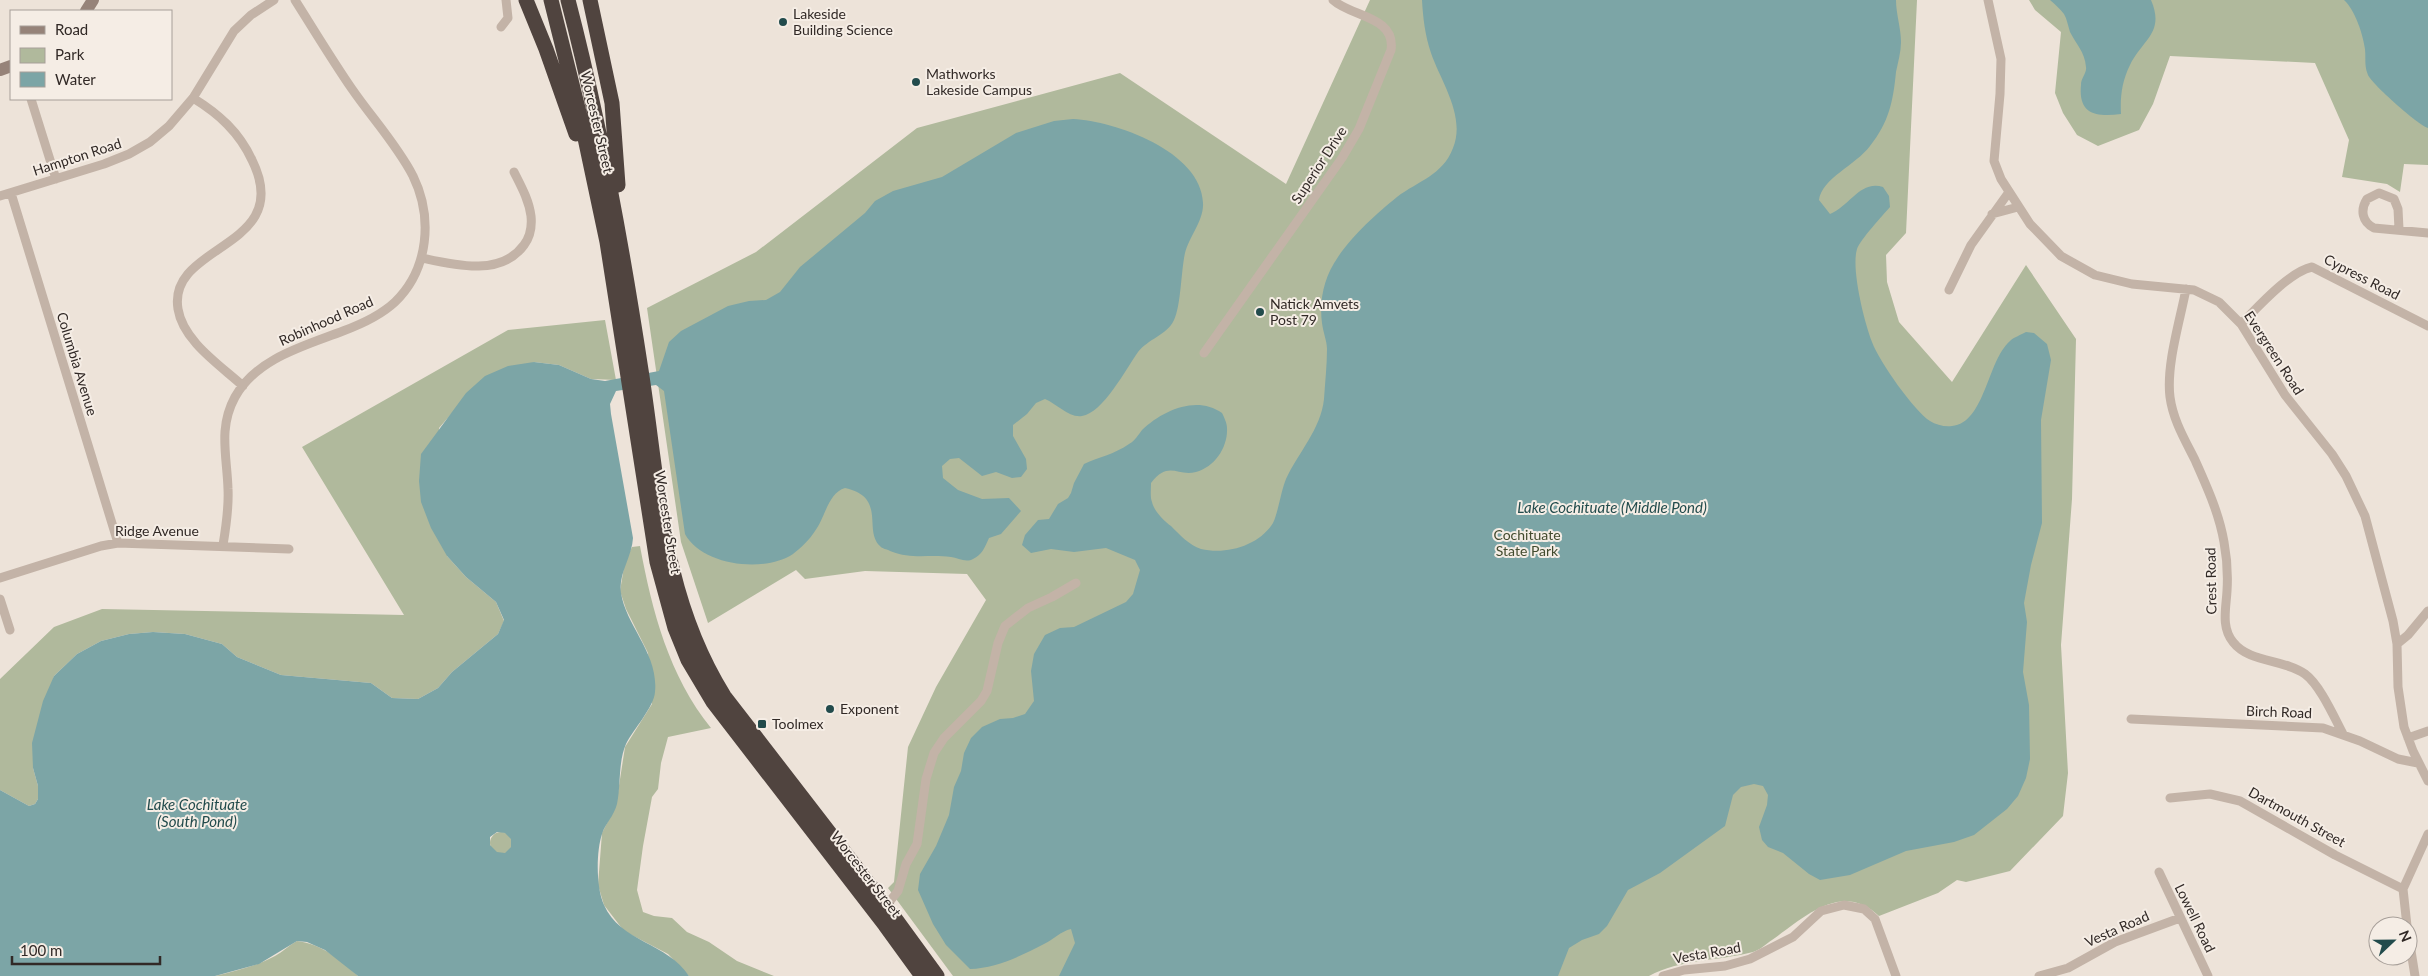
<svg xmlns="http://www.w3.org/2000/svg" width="2428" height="976" font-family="Lato,sans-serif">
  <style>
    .green { fill: #b0b99c }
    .water { fill: #7ca5a6; fill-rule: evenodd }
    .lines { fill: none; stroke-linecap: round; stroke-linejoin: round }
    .street { stroke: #c3b3a7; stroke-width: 9 }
    .secondary { stroke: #968379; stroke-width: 12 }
    .highway { stroke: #50443f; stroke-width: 15 }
    .poi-dot { fill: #224b4c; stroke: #f5ede5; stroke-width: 2 }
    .labels { text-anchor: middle; stroke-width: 4; stroke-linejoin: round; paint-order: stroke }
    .poi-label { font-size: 14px; fill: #312926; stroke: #f5ede5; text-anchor: start }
    .street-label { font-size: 14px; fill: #312926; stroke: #f5ede5 }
    .park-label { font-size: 14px; fill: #424b2e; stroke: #f5ede5 }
    .water-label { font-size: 15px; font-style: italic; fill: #224b4c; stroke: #f5ede5 }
  </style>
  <rect width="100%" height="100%" fill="#ede3d9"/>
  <path class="green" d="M1370,0h547l-11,233 -20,22 1,27 12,40 53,60 74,-117 50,74 -4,160 -11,146 7,128 -5,43 -53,55 -44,11 -9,-2 -19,13 -59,23c-37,-36 -76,2 -107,24 -6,4 -12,10 -19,12 -34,9 -73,7 -104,24h-696l-65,-88 6,-6 14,-135 28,-60 50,-87 -19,-26 -102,-3 -60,8 -9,-9 -88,53 -27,-81 -34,-234 109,-56 161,-124 203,-55 166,111z
    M2029,0h399v165l-24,-1 -4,28 -13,-8 -45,-7 7,-37 -34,-77 -145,-7 -17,48 -14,26 -41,16 -21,-11 -14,-22 -8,-20 6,-61 -26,-22z
    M605,320l11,60 -25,-1 -32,-14 -25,-3 -82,51 -13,15 8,128 19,21 30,25 8,19 -6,13 -46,38 -14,16 -20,11 -26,-1 -21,-15 -90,-8 -44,-18 -15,-13 -37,-10 -32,-2 -24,2 -28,7 -24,13 -23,22 -21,92 5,18v13l-3,5 -6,2 -29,-16v-111l54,-52 48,-18 302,6 -102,-168 206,-117z
    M640,546c12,65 29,130 71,182l-43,9 -7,26 -3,26 -6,8 -9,49 -6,44 6,22 11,4 18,2 15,14 22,10 28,19 37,15h-85l-21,-22 -44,-23 -20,-26 -6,-20 4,-52 14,-28 9,-58 27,-43 -4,-51 -22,-44 -6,-18 5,-30 7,-14z
    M490 843a11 11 0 1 1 22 0a11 11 0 1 1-22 0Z
    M297,941c25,3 44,19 61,35h-143c20,-5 42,-10 60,-20 8,-4 14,-11 22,-15z"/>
  <path class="water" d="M1422,0h474c0,14 5,28 5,42 0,10 -3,20 -5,30 -3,30 -7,50 -26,74 -14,19 -48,32 -51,54l11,14c20,-8 30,-34 53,-27l6,9 1,11c-7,8 -30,33 -33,42 -6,20 7,72 15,93 7,19 42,69 58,79 6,4 15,6 22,5 33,-3 35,-65 58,-85 4,-4 11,-6 16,-9l8,1 13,11 4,16 -10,60 1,103 -11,42 -7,38 3,19 -4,50 6,33 1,54 -4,19 -8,18 -11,13 -33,26 -20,7 -48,9 -56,24 -30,5 -11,-6 -26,-21 -15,-6 -6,-7 -3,-13 8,-22 1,-10 -5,-9 -9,-2 -13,3 -8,8 -8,31 -65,47 -32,17 -21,36 -8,8 -17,6 -13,8 -11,28h-499l16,-33 -4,-14c-10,2 -18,11 -27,15 -23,12 -48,24 -74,25l-24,-24 -13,-21 -15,-34 2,-16 16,-28 13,-31 5,-28 7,-16 3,-18 7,-15 11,-11 18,-8 13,-1 12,-4 9,-13 -3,-30 3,-17 11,-19 15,-7 14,-1 52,-25 7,-8 7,-24 -5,-10 -29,-12 -32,4 -23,-3 -20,4 -9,-8 3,-10 13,-15 11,-1 9,-15 10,-6 3,-5 3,-10 10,-19c15,-7 31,-10 45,-20 6,-3 9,-9 13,-14 21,-20 55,-35 80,-17 2,4 5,10 5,15 1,19 -12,39 -31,44 -19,5 -27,-12 -45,11 0,6 -1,14 1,19 2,9 12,19 19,24 9,9 18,19 30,23 25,6 58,-3 72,-26 5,-10 8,-32 13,-44 12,-26 35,-50 38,-80 1,-16 3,-34 3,-50 0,-8 -4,-17 -5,-26 -3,-23 2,-46 16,-66 13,-20 40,-45 59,-60 21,-16 46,-22 56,-49 13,-32 -12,-66 -22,-95 -6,-18 -8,-35 -9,-53z
    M2050,0h101c14,33 -8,39 -21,65 -8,16 -10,32 -9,49 -24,3 -43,1 -40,-29 0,-7 6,-12 5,-18 -1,-15 -10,-23 -16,-35 -2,-6 -3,-13 -6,-18 -4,-5 -9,-10 -14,-14z
    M2344,0h84v128c-10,-3 -56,-44 -60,-53 -4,-9 -2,-17 -3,-26 -2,-15 -10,-39 -21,-49z
    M1073,119c42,2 128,32 130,84 1,17 -14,34 -18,50 -4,18 -4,53 -11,67 -7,15 -26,19 -36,32 -12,17 -35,61 -56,64 -13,2 -25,-12 -37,-17l-9,4 -9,11 -14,11v11l13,23 1,10 -6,8 -9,1 -16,-6 -14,4 -23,-18 -9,1 -8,7 1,12 15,12 24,9 27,-1 12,13 -20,23 -12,4c-4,9 -7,17 -16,21 -7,4 -15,-1 -22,-2 -23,-3 -38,3 -61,-6 -3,-2 -8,-2 -10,-5 -17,-16 7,-49 -35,-58 -17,5 -20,30 -30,43 -5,8 -14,17 -22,23 -28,19 -91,12 -108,-20l-21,-143 -8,-6 -40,6 -6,13 1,10 22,124c-1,19 -15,36 -12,55 5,33 38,61 34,99 -1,15 -22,38 -29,52 -8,18 -5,41 -9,60 -3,12 -12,20 -15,30 -6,18 -6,54 2,71 16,37 64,38 85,71h-331l-33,-26 -18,-8 -10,-1 -38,23 -44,12h-215v-186l29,16 6,-2 3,-5v-13l-5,-18 -1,-25 11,-42 11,-25 23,-22 24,-13 28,-7 24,-2 32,2 37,10 15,13 44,18 90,8 21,15 26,1 20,-11 14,-16 46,-38 6,-14 -8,-18 -30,-25 -19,-21 -16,-28 -10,-26 -2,-21 2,-27 45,-61 19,-17 23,-10 26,-4 25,3 32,14 14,2 54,-10 10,-29 12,-11 47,-25 21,-5 17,-1 14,-8 20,-25 65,-54 10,-12 18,-10 49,-14 74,-44 38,-12zM497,832l8,1 6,6v8l-6,6 -8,-1 -7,-7v-8z"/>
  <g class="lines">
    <path class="street" d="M1988,0l13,59 -1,35 -6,67 7,18 29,45 31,32 34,19 37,9 62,6 25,12 22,22 44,71 47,59 14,22 19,40 28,105 4,23 1,43 6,40 9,24 15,30
      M501,27l7,-9 -2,-18
      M193,98c26,16 46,34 59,62 44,89 -85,83 -74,149 5,32 42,56 65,77
      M31,99l25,80
      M11,193l107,350
      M0,196l104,-32 25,-10 21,-12 19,-16 24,-28 41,-67 17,-16 23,-15
      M1992,214l26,-7
      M2399,229l-1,-20 -4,-10 -15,-6 -12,6c-7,11 -5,23 7,29l54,5
      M422,258c32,7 79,19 102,-13 6,-8 8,-19 7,-29 -2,-16 -10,-30 -17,-44
      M2186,289c-6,32 -20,76 -16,108 3,23 15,43 25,63 12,27 24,53 29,82 3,16 4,33 3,49 -1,18 -6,36 6,51 16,21 51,17 72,32 15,11 29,43 38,60
      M1949,290l22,-45 38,-53
      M2241,324c17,-17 48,-52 71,-57l116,59
      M1204,353l138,-195 17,-29 32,-79c5,-34 -40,-33 -58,-50
      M223,545c3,-18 6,-37 5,-56 -1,-33 -10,-61 7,-92 22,-39 69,-51 108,-66 19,-7 37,-15 52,-29 34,-33 38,-85 18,-126 -16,-31 -41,-58 -61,-87 -20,-29 -38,-59 -57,-89
      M0,578l101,-32 17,-3 171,6
      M0,599l10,31
      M2397,644l11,-9 20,-24
      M2131,719l192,9 37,13 38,18 20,4
      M2408,738l20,-7
      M2170,798l40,-4 30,7 95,54 68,34
      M2159,872l49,104
      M886,906l12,-15 8,-27 11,-20 9,-65 8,-26 10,-15 37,-37 6,-10 11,-48 7,-17 23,-18 24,-11 24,-14
      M2407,926l-4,-37 25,-55
      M2408,932l7,44
      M1663,976l21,-6 41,-4 25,-7 43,-22 28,-26 23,-6 20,4 11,10 21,57
      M2039,976l29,-8 47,-26 65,-24"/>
    <path class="secondary" d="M86,11l7,-11
      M0,70l11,-4"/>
    <path class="highway" d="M526,0l20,49 30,85
      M551,0l31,124 25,118 50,320 18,66 13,32 25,42 172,223 37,51
      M568,0c32,122 54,245 73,370 18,115 20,225 83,326l162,210 51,70
      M590,0l22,103 6,82"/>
  </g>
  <g class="poi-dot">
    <circle cx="783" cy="22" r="5"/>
    <circle cx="916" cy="82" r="5"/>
    <circle cx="1260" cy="312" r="5"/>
    <circle cx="830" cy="709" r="5"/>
    <rect x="757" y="719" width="10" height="10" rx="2.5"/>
  </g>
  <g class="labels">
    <g class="poi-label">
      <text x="793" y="19">Lakeside<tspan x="793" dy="16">Building Science</tspan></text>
      <text x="926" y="79">Mathworks<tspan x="926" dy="16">Lakeside Campus</tspan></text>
      <text x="1270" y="309">Natick Amvets<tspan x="1270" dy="16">Post 79</tspan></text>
      <text x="840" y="714">Exponent</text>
      <text x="772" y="729">Toolmex</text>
    </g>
    <g class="street-label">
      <text transform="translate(597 122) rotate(77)" y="5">Worcester Street</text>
      <text transform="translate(77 157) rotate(-18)" y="5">Hampton Road</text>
      <text transform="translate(1319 165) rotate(-57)" y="5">Superior Drive</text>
      <text transform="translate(2362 277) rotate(27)" y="5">Cypress Road</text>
      <text transform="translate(326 321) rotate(-24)" y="5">Robinhood Road</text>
      <text transform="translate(2274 353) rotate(57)" y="5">Evergreen Road</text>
      <text transform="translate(77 364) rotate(73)" y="5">Columbia Avenue</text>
      <text transform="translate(668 522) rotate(81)" y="5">Worcester Street</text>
      <text x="157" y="536">Ridge Avenue</text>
      <text transform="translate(2211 581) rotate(-91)" y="5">Crest Road</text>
      <text transform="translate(2279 712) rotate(2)" y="5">Birch Road</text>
      <text transform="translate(2297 817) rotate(29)" y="5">Dartmouth Street</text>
      <text transform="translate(866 874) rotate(52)" y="5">Worcester Street</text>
      <text transform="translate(2195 918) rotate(64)" y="5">Lowell Road</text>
      <text transform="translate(2117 929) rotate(-24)" y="5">Vesta Road</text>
      <text transform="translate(1707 953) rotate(-10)" y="5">Vesta Road</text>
    </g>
    <g class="park-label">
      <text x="1527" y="540">Cochituate<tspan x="1527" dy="16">State Park</tspan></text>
    </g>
    <g class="water-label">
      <text x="1612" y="513">Lake Cochituate (Middle Pond)</text>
      <text x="197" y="810">Lake Cochituate<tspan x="197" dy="17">(South Pond)</tspan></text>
    </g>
  </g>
  <rect x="10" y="10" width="162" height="90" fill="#f5ede5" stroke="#a79f99"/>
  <rect x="20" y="26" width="25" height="8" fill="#968379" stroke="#a79f99"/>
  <text x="55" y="35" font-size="15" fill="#312926">Road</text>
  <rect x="20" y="48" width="25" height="15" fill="#b0b99c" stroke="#a79f99"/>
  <text x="55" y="60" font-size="15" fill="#312926">Park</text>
  <rect x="20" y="72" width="25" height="15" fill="#7ca5a6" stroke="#a79f99"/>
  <text x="55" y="85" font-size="15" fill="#312926">Water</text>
  <g transform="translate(2393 941) rotate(68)"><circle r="24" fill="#f5ede5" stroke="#a79f99"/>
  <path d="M0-4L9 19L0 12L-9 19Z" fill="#224b4c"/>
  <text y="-8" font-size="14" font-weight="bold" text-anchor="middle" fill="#312926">N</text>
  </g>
  <path d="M12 956v8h148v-8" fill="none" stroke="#312926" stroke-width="2.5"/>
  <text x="20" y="956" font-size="15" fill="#312926" stroke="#f5ede5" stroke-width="4" paint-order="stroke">100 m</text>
</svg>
